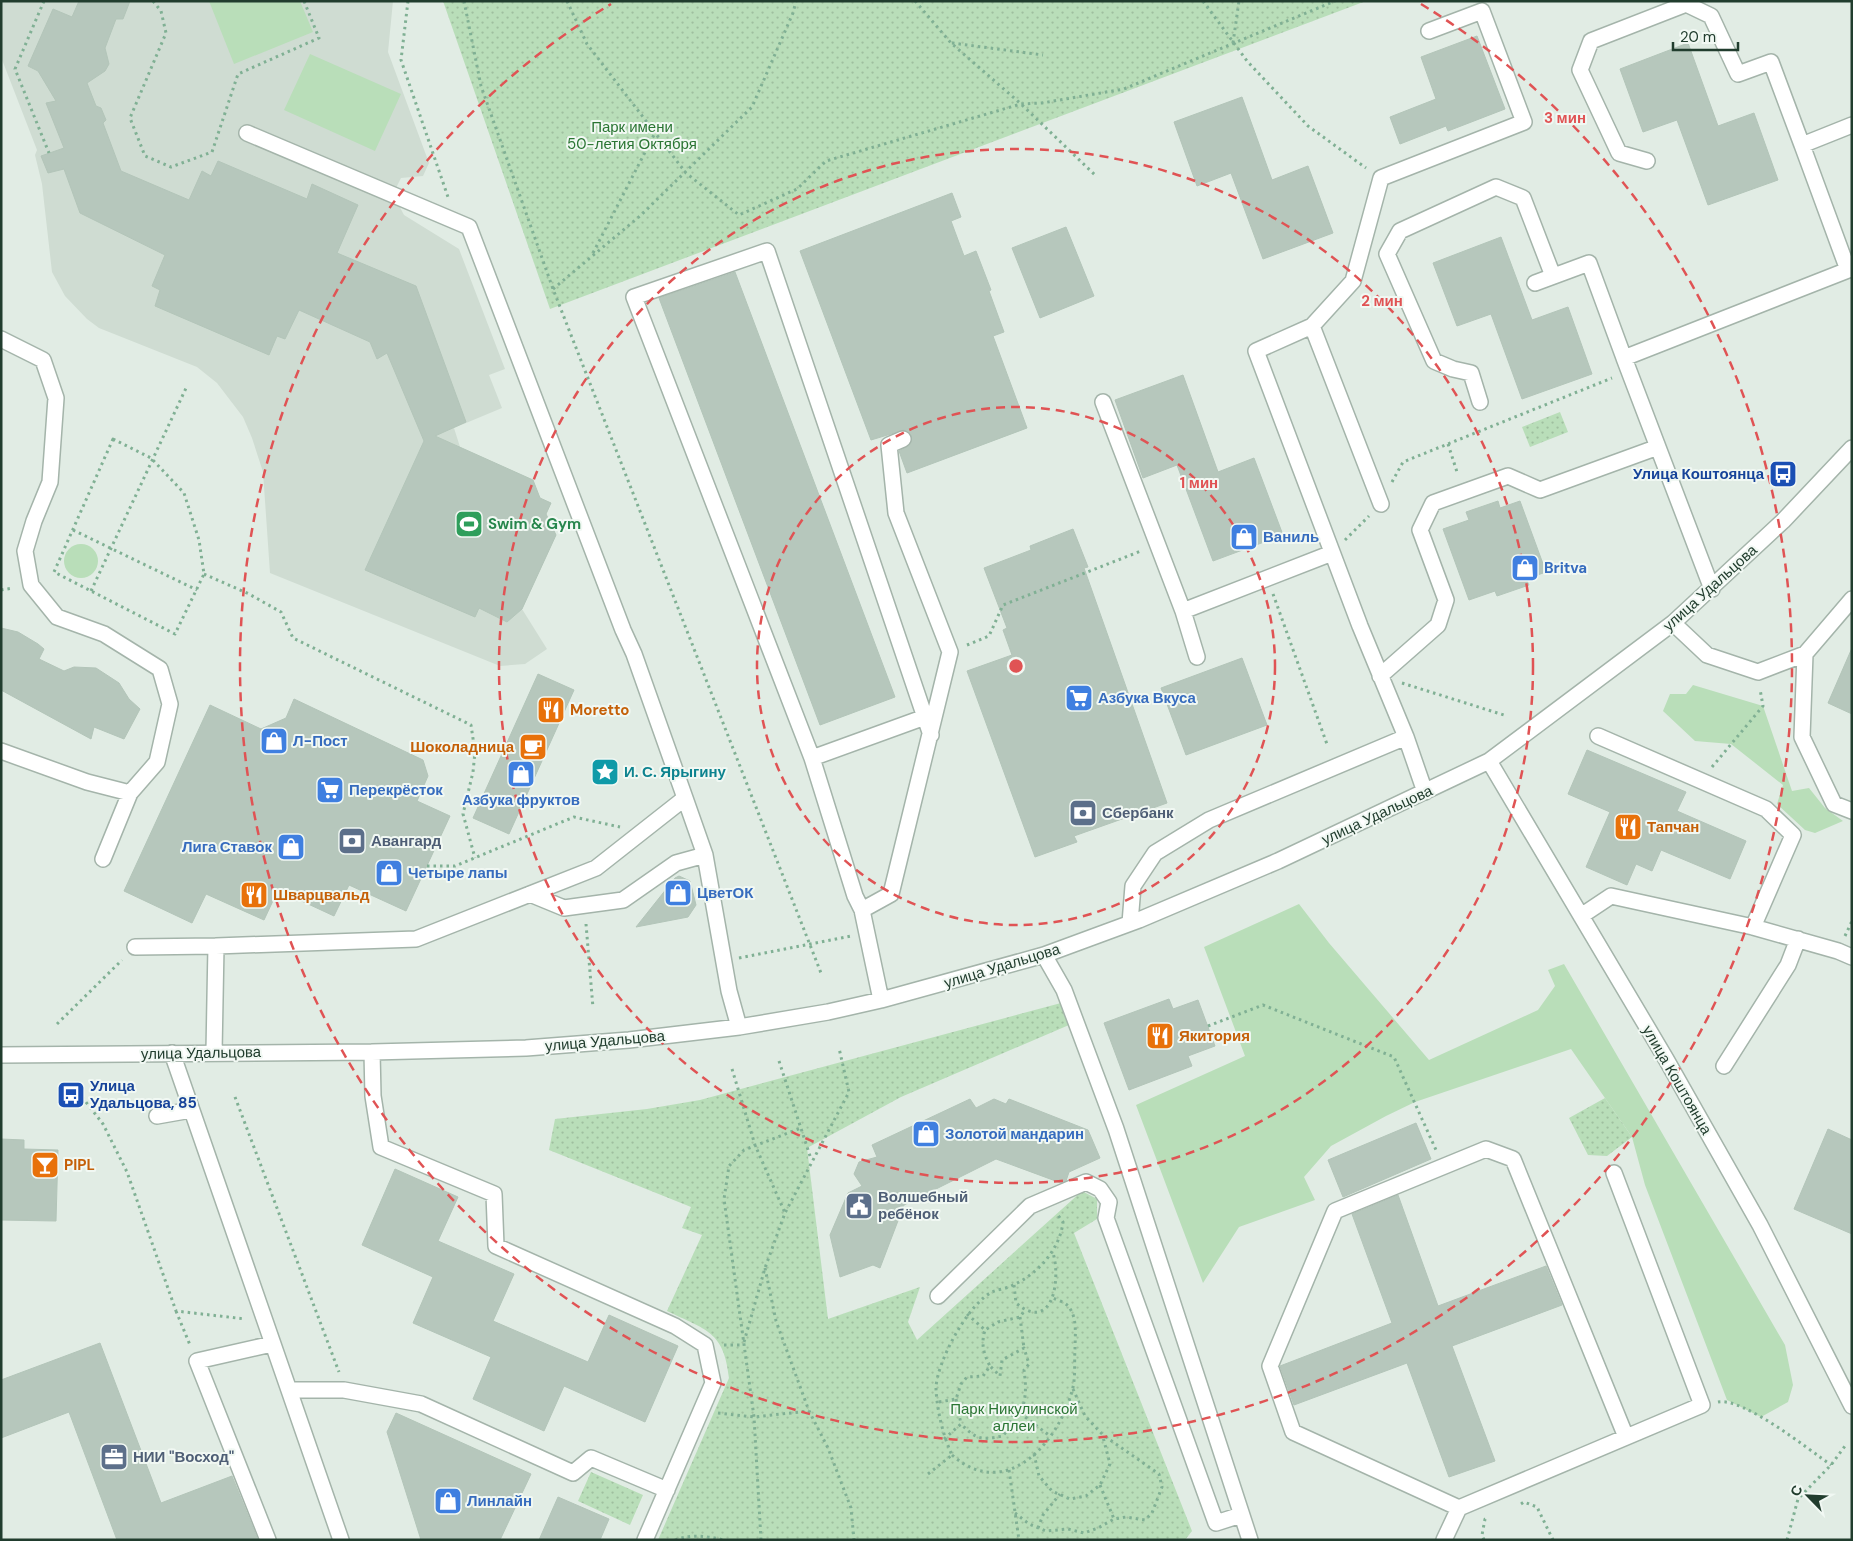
<svg xmlns="http://www.w3.org/2000/svg" width="1853" height="1541" font-family="'DM Sans',sans-serif">
  <style>
    .built { fill: #cfdcd2 }
    .grass { fill: #b9deb9 }
    .park { fill: url(#park-dots) }
    .building { fill: #b6c7bc; stroke: #b3c5b9 }
    .lines { fill: none; stroke-linecap: round; stroke-linejoin: round }
    .minor-casing { stroke: #a4b4aa; stroke-width: 18 }
    .path { stroke: #80b094; stroke-width: 3; stroke-dasharray: 2.5 4; stroke-linecap: butt }
    .minor { stroke: #fff; stroke-width: 15 }
    .ring { fill: none; stroke: #e05354; stroke-width: 2.5; stroke-dasharray: 9 6 }
    .labels { text-anchor: middle; stroke-width: 4; stroke-linejoin: round; paint-order: stroke }
    .park-label { font-size: 15px; fill: #2a7533; stroke: #f1f8f3 }
    .transit-label { font-size: 15px; font-weight: bold; fill: #164399; stroke: #f1f8f3; text-anchor: end }
    .leisure-label { font-size: 15px; font-weight: bold; fill: #27864d; stroke: #f1f8f3; text-anchor: start }
    .shop-label { font-size: 15px; font-weight: bold; fill: #366cbe; stroke: #f1f8f3; text-anchor: start }
    .street-label { font-size: 15px; fill: #213d2e; stroke: #f1f8f3 }
    .food-label { font-size: 15px; font-weight: bold; fill: #c56008; stroke: #f1f8f3; text-anchor: start }
    .culture-label { font-size: 15px; font-weight: bold; fill: #0d838f; stroke: #f1f8f3; text-anchor: start }
    .service-label { font-size: 15px; font-weight: bold; fill: #4e5e75; stroke: #f1f8f3; text-anchor: start }
    .centre { fill: #e05354; stroke: #f1f8f3; stroke-width: 2.5 }
    .ring-label { font-size: 15px; text-anchor: middle; font-weight: bold; fill: #e05354; stroke: #f1f8f3; stroke-width: 4; stroke-linejoin: round; paint-order: stroke }
  </style>
  <defs>
    <pattern id="park-dots" width="8" height="8" patternUnits="userSpaceOnUse" patternTransform="scale(1.25)"><rect width="8" height="8" fill="#b9deb9"/><path d="M2 2h.1M6 6h.1" fill="none" stroke="#9fbf9f" stroke-width="1.8" stroke-linecap="round"/></pattern>
  </defs>
  <rect width="100%" height="100%" fill="#e1ece4"/>
  <path class="built" d="M1,1h392l-5,51 41,111 -6,13 -22,2 -8,16 11,21 55,34 46,120 -16,6 13,33 -48,20 6,19 73,33 7,18 11,5 -5,11 10,21 -34,74 25,40 -22,15 -25,2 -230,-93 -7,-101 -11,-34 -9,-21 -26,-34 -20,-16 -98,-39 -12,-9 -22,-23 -13,-24 -10,-88 -7,-29 2,-5 -36,-93z"/>
  <path class="grass" d="M209,1h91l13,31 -79,32z
    M310,54l91,40 -26,57 -91,-41z
    M64 561a17 17 0 1 1 34 0a17 17 0 1 1-34 0Z
    M1693,685l70,21 29,85 17,-3 16,20 18,13 -28,12 -10,-3 -28,-26 6,-19 -52,-41 -36,-3 -32,-30 7,-17h16z
    M1299,904l30,39 100,117 109,-50 17,-24 -7,-16 16,-6 221,381 8,40 -5,17 -27,15 -34,-17 -82,-215 -13,-48 -61,-88 -156,53 -29,14 -55,30 -27,31 11,23 -76,27 -36,56 -67,-178 109,-49 -41,-109z"/>
  <path class="park" d="M443,1h923l-816,308z
    M1560,412l8,20 -38,15 -8,-20z
    M1061,1003l8,22 -168,72 -94,51 21,171 92,-32 -12,35 9,18 165,-149 15,8v20l-23,14 118,298 -7,9h-527l71,-162c-5,-47 -23,-48 -62,-67l35,-76 -20,-7 9,-21 -142,-57 6,-31 92,-10 53,-9z
    M1605,1098l27,39 -25,19 -19,-1 -19,-37z
    M591,1472l52,23 -13,30 -52,-24z"/>
  <path class="building" d="M79,1h51l-7,18h-7l-11,29 4,16 -4,7 -18,12 9,23 5,2 5,12 -3,3 18,48 68,29 13,-29 9,5 7,-15 89,38 5,-15 46,21 -21,48 79,33 50,136 -31,14 98,44 7,18 11,5 -5,11 10,21 -34,74 -15,13 -28,-14 -4,9 -110,-47 59,-129 -37,-88 -10,6 -7,-17 -71,-32 -14,29 -8,-3 -8,19 -114,-49 5,-16 -8,-4 13,-31 -85,-42 -16,-44 -16,4 -7,-17 23,-8 -18,-45 10,-2 -18,-30 -10,-5 25,-57 19,8z
    M1477,36l28,73 -57,22 -2,-5 -46,18 -10,-27 46,-18 -15,-42z
    M1688,43l30,83 36,-13 24,67 -70,25 -31,-85 -34,12 -23,-63z
    M1242,97l30,83 36,-14 25,67 -70,26 -32,-86 -34,13 -23,-64z
    M952,193l9,24 -10,4 13,35 12,-5 15,39 -2,1 15,41 -11,4 34,92 -120,45 -8,-22 11,-6 1,-10 -7,-5 -33,10 -71,-189z
    M1066,227l28,69 -54,22 -28,-70z
    M1501,237l31,83 36,-13 24,67 -70,25 -31,-85 -34,12 -24,-63z
    M735,272l160,425 -75,28 -161,-427z
    M1183,375l35,97 36,-14 29,77 -70,26 -36,-96 -34,13 -28,-78z
    M1498,501l2,7 20,-7 26,71 -20,7 3,6 -32,11 -2,-5 -26,9 -26,-71 26,-9 -3,-8z
    M1073,529l15,38 -4,1 83,235 -93,33 3,6 -42,15 -68,-186 45,-16 -9,-25 4,-2 -23,-60 47,-18 -1,-4z
    M1,628l17,4 20,12 6,5 -5,10 25,12 10,-4 22,1 23,15 10,16 11,10 -16,30 -30,-12 -3,12 -90,-49z
    M1852,648v66l-24,-11z
    M1242,658l25,67 -81,30 -25,-67z
    M538,674l36,16 -65,144 -36,-16z
    M294,699l129,61 5,16 -11,25 33,15 -44,95 -57,-26 -15,31 -56,-26 -14,30 -58,-26 -14,29 -68,-32 86,-186 51,24 25,-11z
    M1587,750l99,42 -9,19 69,30 -16,38 -69,-29 -9,21 -16,-7 -9,21 -41,-18 24,-55 -42,-18z
    M679,876l11,5 6,24 -8,12 -52,10 39,-49z
    M1169,999l4,10 25,-9 17,46 -27,10 4,10 -63,24 -25,-67z
    M970,1099l6,9 18,-9 12,5 3,-5 79,31 12,28 -31,14 -3,9 -5,2 -65,-24 -92,46 -24,63 -7,-3 -33,12 -10,-42 18,-42 14,-7 -8,-12 5,-12 18,-5 -5,-12z
    M1416,1123l15,36 -88,38 -15,-37z
    M1828,1129l24,11v94l-58,-25z
    M1,1139l23,1v9l34,1 -2,71 -55,-1z
    M395,1169l63,28 -20,44 76,33 -21,47 95,41 21,-47 69,31 -33,76 -81,-36 -20,45 -71,-32 18,-42 -78,-34 20,-46 -71,-32z
    M1398,1195l40,111 108,-40 16,39 -110,41 43,115 -46,16 -42,-114 -113,42 -14,-39 112,-43 -40,-109z
    M100,1343l61,160 71,-27 26,64h-141l-48,-128 -68,26v-58z
    M396,1413l135,61 -31,66h-79l-34,-108z
    M558,1497l51,22 -9,21h-61z"/>
  <g class="lines">
    <defs>
      <path id="minor" d="M1647,161l-28,-8 -39,-83 11,-29 95,-37 25,12 27,58 33,-12 31,83
        M1535,283l54,-20 35,95
        M1312,326l69,178
        M1,339l42,21 13,38 -6,84 -16,39 -9,30 6,34 26,32 47,17 56,35 10,35 -13,58 -27,31 -43,-11 -86,-31
        M1103,402l80,209 149,-58
        M1480,402l-9,-29 -18,-4 -19,-8 -47,-107 13,-23 96,-44 27,11 30,78
        M1712,589l-88,-231 224,-88 -46,-125 50,-20
        M1852,599l-47,55 -3,83 32,67 18,7
        M1183,611l14,46
        M1673,623l34,32 51,17 47,-18
        M1380,676l58,-51 8,-25 -26,-70 13,-27 75,-27 32,14 118,-43
        M1598,736l168,73 27,26 -40,92
        M812,758l113,-41
        M1489,761l177,298 94,166 92,181
        M1425,792l-19,-55 -46,-111 -104,-275 56,-25 41,-45 28,-103 143,-56 -42,-111 -53,20
        M685,798l20,57
        M103,859l27,-66
        M530,894l34,14 59,-8 53,-37 29,-8 24,136 10,36
        M862,910l29,-16 59,-242 -54,-139 -7,-68 14,-6
        M1581,916l30,-20 142,31 85,24 14,6
        M1130,923l3,-37 22,-33 54,-33 197,-83
        M135,947l81,-1
        M1044,955l20,35 52,139 134,411
        M881,1000l-19,-90 -7,-14 -43,-138 -178,-461 133,-46 164,484
        M214,1052l2,-106 200,-7 180,-71 89,-70 -51,-144 -11,-24 -154,-403 -222,-94
        M372,1052l1,44 8,51 113,47 2,52 179,80 30,19 8,38 -68,157
        M172,1053l169,487
        M1,1055l371,-3 154,-4 103,-8 110,-13 89,-15 53,-12 163,-45 95,-35 139,-59 211,-100 184,-138 110,-102 69,-73
        M1724,1066l64,-101 10,-26
        M157,1116l34,-6
        M1614,1173l88,232 -243,103 -166,-76 -23,-66 65,-155 151,-62 27,10 113,278
        M938,1296l92,-90 56,-24 14,7 9,13 -3,16 110,305 25,-8
        M291,1390h53l77,14 152,69 18,-15 76,32
        M268,1540l-71,-179 75,-17
        M1444,1540l15,-32"/>
    </defs>
    <use href="#minor" class="minor-casing"/>
    <path class="path" d="M44,1l-29,68 34,84
      M153,1l8,10 5,22 -36,85 15,38 26,11 41,-15 26,-78 81,-36 -15,-37
      M408,1l-7,59 48,140
      M464,1l17,85 72,203 268,684
      M567,1l20,43 99,129 53,42 58,-26 29,-28 195,-57 21,-1 82,-14 211,-88
      M915,1l36,42 70,61 75,72
      M1203,1l44,60 61,65 58,42
      M952,43l91,12
      M1233,43l6,-42
      M593,253l62,-120
      M553,289l87,-73 112,-109 41,-94 3,-12
      M113,439l38,19 33,35 15,47 5,34 -29,60 -121,-62z
      M1448,444l9,28
      M1392,482l11,-20 209,-84
      M73,530l124,60
      M1345,540l24,-24
      M204,574l45,20 32,18 12,26 178,87 4,27 -2,20 -10,42 12,44
      M1,590l12,-2
      M91,591l96,-205
      M1273,594l55,153
      M967,645l22,-9 14,-31 138,-54
      M1402,683l105,33
      M1712,767l51,-61 -3,-17
      M427,866h28l119,-49 46,10
      M586,924l7,84
      M1845,936l7,-15
      M739,958l112,-22
      M57,1024l65,-64
      M1208,1026l55,-21 131,52 42,93
      M779,1061l32,98
      M732,1069l23,76 30,68
      M82,1097l21,27 24,48 49,139 69,8
      M235,1097l104,275
      M765,1268l11,53 33,90 19,37 23,60 3,32
      M1014,1285l2,18c37,31 45,-24 37,-50
      M176,1311l14,34
      M967,1314l18,16 13,-8 22,-5 5,-7
      M1020,1317l4,31
      M744,1342l21,-74 20,-55 64,-121 -10,-44
      M724,1345h19
      M956,1399l5,25
      M939,1402l17,-3 5,-15 6,-7 16,-1 7,-10c-7,-13 -9,-23 -5,-36
      M1718,1402c25,-5 90,47 113,63
      M718,1413l36,4 55,-6
      M1020,1413l30,23
      M944,1439l17,-15c16,16 20,16 42,12l5,-7 5,-15 7,-1c7,-14 6,-28 4,-43l5,-6 -5,-16 -22,12 -2,16 -10,-10
      M1034,1454l5,22 13,15 18,8 16,-3 14,-11 10,-21 -7,-27
      M952,1455c53,47 106,-11 120,-64 4,-13 2,-29 3,-42 0,-14 3,-33 -8,-44 -3,-3 -10,-5 -14,-7
      M1009,1470l10,70
      M928,1474l24,-19c-9,-19 -15,-45 -16,-66 0,-26 32,-85 56,-97 6,-3 15,-3 21,-7 25,-11 47,-36 50,-63l-6,-8
      M1100,1485l14,34
      M1521,1504l3,-2 13,5 16,33
      M1015,1513l14,11 17,7 22,-2 16,4 14,-5 16,-9 12,-2 19,3 7,-7 10,-26 -3,-13 -56,-39 -18,-19 -12,-27
      M1038,1528l5,-13 17,-21
      M675,1540c17,-6 31,-4 49,0
      M761,1540l-7,-123 -30,-218 5,-33 15,-16 57,-22
      M1484,1540l-2,-5 3,-16 2,-1
      M1787,1540l11,-41 33,-34 14,-19"/>
    <use href="#minor" class="minor"/>
  </g>
  <g class="ring">
    <circle cx="1016" cy="666" r="259"/>
    <circle cx="1016" cy="666" r="517"/>
    <path d="M1421 4A776 776 0 1 1 611 4"/>
  </g>
  <defs>
    <symbol id="bus-square" viewBox="-11 -11 22 22"><rect x="-9" y="-9" width="18" height="18" rx="4" fill="#1a4fb4" stroke="#f1f8f3"/><path d="M-5-6H5V4H4V6H2V4H-2V6H-4V4H-5ZM-3.5-4V0h7V-4ZM-3.5 1.2v1.5H-2V1.2ZM2 1.2v1.5H3.5V1.2Z" fill="#fff"/></symbol>
    <symbol id="stadium-square" viewBox="-11 -11 22 22"><rect x="-9" y="-9" width="18" height="18" rx="4" fill="#2e9e5b" stroke="#f1f8f3"/><path d="M0-5a6.5 5 0 1 0 0 10a6.5 5 0 1 0 0-10ZM-3.5-1.8h7v3.6h-7Z" fill="#fff"/></symbol>
    <symbol id="shop-square" viewBox="-11 -11 22 22"><rect x="-9" y="-9" width="18" height="18" rx="4" fill="#3f7fe0" stroke="#f1f8f3"/><path d="M-5-2.5h2.3a2.7 3.5 0 0 1 5.4 0H5L5.5 6h-11ZM-1.5-2.5h3a1.5 2.3 0 0 0-3 0Z" fill="#fff"/></symbol>
    <symbol id="supermarket-square" viewBox="-11 -11 22 22"><rect x="-9" y="-9" width="18" height="18" rx="4" fill="#3f7fe0" stroke="#f1f8f3"/><path d="M-6-5.5h2.5l.6 2H6L4.5 2H-2.5L-4.4-4H-6ZM-1.5 3.2a1.3 1.3 0 1 0 .1 0ZM3 3.2a1.3 1.3 0 1 0 .1 0Z" fill="#fff"/></symbol>
    <symbol id="restaurant-square" viewBox="-11 -11 22 22"><rect x="-9" y="-9" width="18" height="18" rx="4" fill="#e8710a" stroke="#f1f8f3"/><path d="M-5-6h1v4h1v-4h1v4h1v-4h1v5L-1.5 .5V6h-2V.5L-5-1ZM5-6V6H3V1.5H1.5Q1.5-4 5-6Z" fill="#fff"/></symbol>
    <symbol id="cafe-square" viewBox="-11 -11 22 22"><rect x="-9" y="-9" width="18" height="18" rx="4" fill="#e8710a" stroke="#f1f8f3"/><path d="M-5.5-4.5H6V0H3Q3 3.5 0 3.5H-2.5Q-5.5 3.5-5.5 0ZM3-3.2v2h1.7v-2ZM-6 4.5H4V6H-6Z" fill="#fff"/></symbol>
    <symbol id="sight-square" viewBox="-11 -11 22 22"><rect x="-9" y="-9" width="18" height="18" rx="4" fill="#0f9aa8" stroke="#f1f8f3"/><path d="M0-6L1.8-2.2L6-1.7L2.9 1.2L3.7 5.4L0 3.3L-3.7 5.4L-2.9 1.2L-6-1.7L-1.8-2.2Z" fill="#fff"/></symbol>
    <symbol id="bank-square" viewBox="-11 -11 22 22"><rect x="-9" y="-9" width="18" height="18" rx="4" fill="#5c6f8a" stroke="#f1f8f3"/><path d="M-6-4H6V4H-6ZM0-2.3a2.3 2.3 0 1 0 0 4.6a2.3 2.3 0 1 0 0-4.6Z" fill="#fff"/></symbol>
    <symbol id="bar-square" viewBox="-11 -11 22 22"><rect x="-9" y="-9" width="18" height="18" rx="4" fill="#e8710a" stroke="#f1f8f3"/><path d="M-6-5H6L.8 .8V4.5H3.5V6h-7V4.5H-.8V.8Z" fill="#fff"/></symbol>
    <symbol id="civic-square" viewBox="-11 -11 22 22"><rect x="-9" y="-9" width="18" height="18" rx="4" fill="#5c6f8a" stroke="#f1f8f3"/><path d="M-.6-6.5H3V-4.5H.6V-3L4-1V1h2V6H-6V1h2V-1L-.6-3ZM-1.2 2.5V6h2.4V2.5Z" fill="#fff"/></symbol>
    <symbol id="office-square" viewBox="-11 -11 22 22"><rect x="-9" y="-9" width="18" height="18" rx="4" fill="#5c6f8a" stroke="#f1f8f3"/><path d="M-6-3h4V-5.5h4V-3h4V5H-6ZM-1-4.5V-3h2v-1.5ZM-6 0V1H6V0Z" fill="#fff"/></symbol>
  </defs>
  <g fill-rule="evenodd">
    <use href="#bus-square" x="1767" y="458" width="32" height="32"/>
    <use href="#stadium-square" x="453" y="508" width="32" height="32"/>
    <use href="#shop-square" x="1228" y="521" width="32" height="32"/>
    <use href="#shop-square" x="1509" y="552" width="32" height="32"/>
    <use href="#supermarket-square" x="1063" y="682" width="32" height="32"/>
    <use href="#restaurant-square" x="535" y="694" width="32" height="32"/>
    <use href="#shop-square" x="258" y="725" width="32" height="32"/>
    <use href="#cafe-square" x="517" y="731" width="32" height="32"/>
    <use href="#sight-square" x="589" y="756" width="32" height="32"/>
    <use href="#shop-square" x="505" y="758" width="32" height="32"/>
    <use href="#supermarket-square" x="314" y="774" width="32" height="32"/>
    <use href="#bank-square" x="1067" y="797" width="32" height="32"/>
    <use href="#restaurant-square" x="1612" y="811" width="32" height="32"/>
    <use href="#bank-square" x="336" y="825" width="32" height="32"/>
    <use href="#shop-square" x="275" y="831" width="32" height="32"/>
    <use href="#shop-square" x="373" y="857" width="32" height="32"/>
    <use href="#shop-square" x="662" y="877" width="32" height="32"/>
    <use href="#restaurant-square" x="238" y="879" width="32" height="32"/>
    <use href="#restaurant-square" x="1144" y="1020" width="32" height="32"/>
    <use href="#bus-square" x="55" y="1079" width="32" height="32"/>
    <use href="#shop-square" x="910" y="1118" width="32" height="32"/>
    <use href="#bar-square" x="29" y="1149" width="32" height="32"/>
    <use href="#civic-square" x="843" y="1190" width="32" height="32"/>
    <use href="#office-square" x="98" y="1441" width="32" height="32"/>
    <use href="#shop-square" x="432" y="1485" width="32" height="32"/>
  </g>
  <g class="labels">
    <g class="park-label">
      <text x="632" y="132">Парк имени<tspan x="632" dy="17">50-летия Октября</tspan></text>
      <text x="1014" y="1414">Парк Никулинской<tspan x="1014" dy="17">аллеи</tspan></text>
    </g>
    <g class="transit-label">
      <text x="1764" y="479">Улица Коштоянца</text>
      <text x="90" y="1091" text-anchor="start">Улица<tspan x="90" dy="17">Удальцова, 85</tspan></text>
    </g>
    <g class="leisure-label">
      <text x="488" y="529">Swim &amp; Gym</text>
    </g>
    <g class="shop-label">
      <text x="1263" y="542">Ваниль</text>
      <text x="1544" y="573">Britva</text>
      <text x="1098" y="703">Азбука Вкуса</text>
      <text x="293" y="746">Л-Пост</text>
      <text x="349" y="795">Перекрёсток</text>
      <text x="521" y="805" text-anchor="middle">Азбука фруктов</text>
      <text x="272" y="852" text-anchor="end">Лига Ставок</text>
      <text x="408" y="878">Четыре лапы</text>
      <text x="697" y="898">ЦветОК</text>
      <text x="945" y="1139">Золотой мандарин</text>
      <text x="467" y="1506">Линлайн</text>
    </g>
    <g class="street-label">
      <text transform="translate(1710 588) rotate(-42)" y="5">улица Удальцова</text>
      <text transform="translate(1377 815) rotate(-25)" y="5">улица Удальцова</text>
      <text transform="translate(1002 966) rotate(-17)" y="5">улица Удальцова</text>
      <text transform="translate(605 1041) rotate(-5)" y="5">улица Удальцова</text>
      <text transform="translate(201 1053) rotate(-1)" y="5">улица Удальцова</text>
      <text transform="translate(1677 1080) rotate(60)" y="5">улица Коштоянца</text>
    </g>
    <g class="food-label">
      <text x="570" y="715">Moretto</text>
      <text x="514" y="752" text-anchor="end">Шоколадница</text>
      <text x="1647" y="832">Тапчан</text>
      <text x="273" y="900">Шварцвальд</text>
      <text x="1179" y="1041">Якитория</text>
      <text x="64" y="1170">PIPL</text>
    </g>
    <g class="culture-label">
      <text x="624" y="777">И. С. Ярыгину</text>
    </g>
    <g class="service-label">
      <text x="1102" y="818">Сбербанк</text>
      <text x="371" y="846">Авангард</text>
      <text x="878" y="1202">Волшебный<tspan x="878" dy="17">ребёнок</tspan></text>
      <text x="133" y="1462">НИИ "Восход"</text>
    </g>
  </g>
  <circle cx="1016" cy="666" r="8" class="centre"/>
  <g class="ring-label">
    <text x="1565" y="123">3 мин</text>
    <text x="1382" y="306">2 мин</text>
    <text x="1199" y="488">1 мин</text>
  </g>
  <rect width="1853" height="1541" fill="none" stroke="#213d2e" stroke-width="5"/>
  <g transform="translate(1808 1496) rotate(294)" stroke="#f1f8f3" stroke-width="4" paint-order="stroke">
  <path d="M0-4L9 19L0 12L-9 19Z" fill="#213d2e"/>
  <text y="-8" font-size="14" font-weight="bold" text-anchor="middle" fill="#213d2e">С</text>
  </g>
  <path d="M1673 42v8h65v-8" fill="none" stroke="#213d2e" stroke-width="2.5"/>
  <text x="1680" y="42" font-size="15" fill="#213d2e" stroke="#f1f8f3" stroke-width="4" paint-order="stroke">20 m</text>
</svg>
